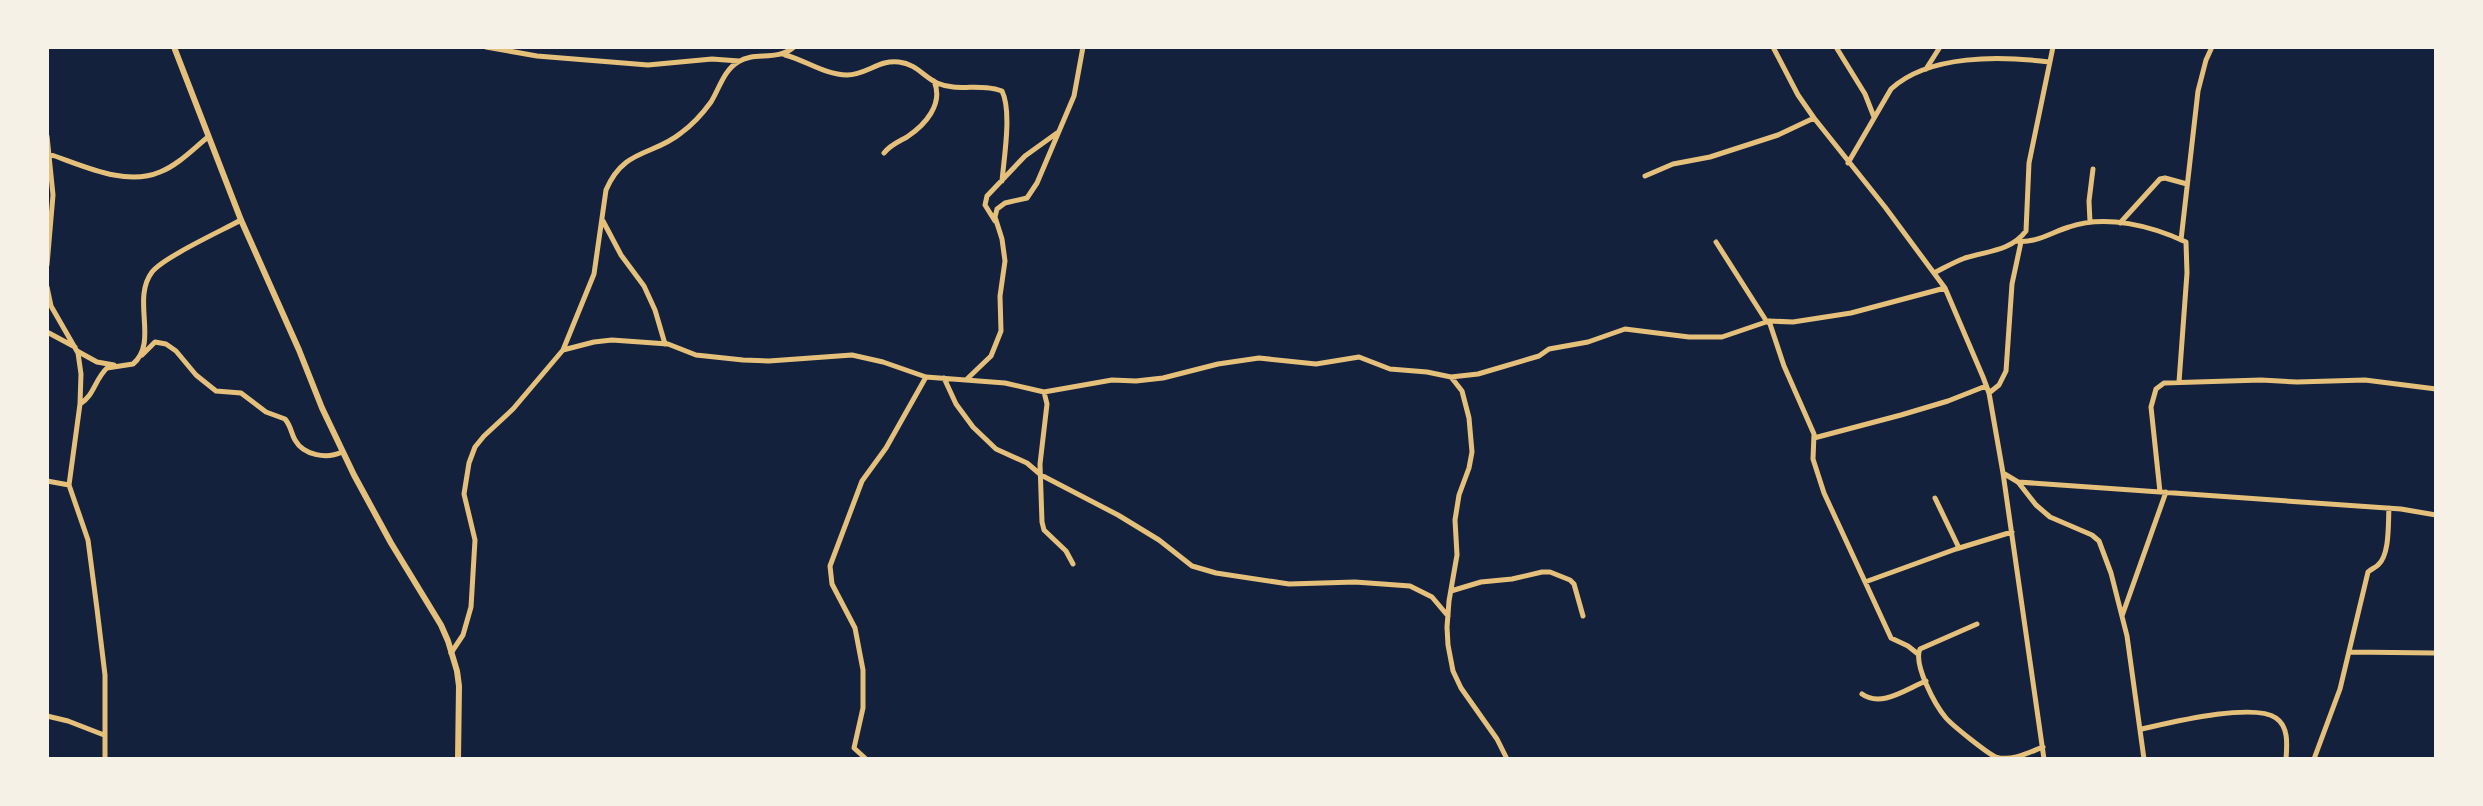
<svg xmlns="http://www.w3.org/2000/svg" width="2483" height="806" font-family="Signika,sans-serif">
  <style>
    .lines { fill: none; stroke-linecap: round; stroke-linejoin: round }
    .minor { stroke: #e5c07b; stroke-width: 5 }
    .tertiary { stroke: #e5c07b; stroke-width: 6 }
  </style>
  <rect width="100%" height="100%" fill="#14213d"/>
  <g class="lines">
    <path class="minor" d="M486,47l51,9 111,9 64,-6 27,2
      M1773,47l25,48 16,23 71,89 60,81 38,89 6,16 14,80 41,286
      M1836,47l29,47 9,23
      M785,55c20,5 40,20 62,20 19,0 33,-16 52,-13 17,2 24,14 38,21 20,9 45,0 65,8 10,20 2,67 0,90
      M1926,69l14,-22
      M47,136l6,59 -6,70
      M884,153c6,-8 14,-11 23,-16 18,-12 37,-33 27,-56
      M49,154c33,11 76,33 111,18 18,-7 33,-23 48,-35
      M1848,163l43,-74c38,-35 110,-33 158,-27
      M1645,176l28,-12 37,-7 68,-22 36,-17
      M603,221l18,34 23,31 11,24 10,34
      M995,221l-10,-16 2,-9 38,-40 32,-23
      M2090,222l-1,-21 4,-32
      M2120,223l40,-44 5,-1 22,6
      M2181,240l17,-149 8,-31 6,-13
      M2016,241c19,3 36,-9 53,-14 37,-13 83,-1 117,15l1,31 -8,109
      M1716,242l51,80
      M1934,273c10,-5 20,-11 31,-15 22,-7 46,-7 61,-27l3,-68 24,-116
      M47,287l4,19 27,47 3,21 -1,30 -11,81 19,55 9,69 8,66v84
      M1769,321l15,45 30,68 -1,25 11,34 67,145 17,8 10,8
      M47,332l28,15
      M563,350l31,-76 12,-84c18,-42 47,-34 75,-57 11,-8 22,-20 30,-31 8,-13 13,-32 27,-40 17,-11 38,0 56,-15
      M77,351l20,11 17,3
      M142,355l13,-13 11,2 10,7 20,24 20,16 25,2 25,19 19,7c6,7 6,14 10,21 9,16 32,19 47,12
      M1451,377l27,-3 61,-18 10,-7 39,-7 37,-13 64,8h33l47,-16 24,1 58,-9 94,-25
      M944,378l12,26 17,23 23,22 31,14 14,12 77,40 41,25 33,26 24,7 73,11 66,-2 55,4 22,11 16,19
      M967,379l24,-23 10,-25 -1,-35 5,-35 -3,-22 -7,-22 2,-8 8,-6 22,-5 10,-15 37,-87 9,-49
      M1044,392l3,12 -7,60 2,58 2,8 22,21 7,13
      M1989,393l10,-8 7,-14 6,-87 9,-42
      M80,404c14,-8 15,-25 27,-36l26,-4c26,-22 -2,-64 19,-92 12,-15 69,-41 89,-52
      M1814,438l87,-23 47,-14 38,-15
      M2003,473l15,9 18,23 14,12 42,18 7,6 12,32 16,63 17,123
      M47,481l22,4
      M2018,482l383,27 35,6
      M2160,492l-9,-85 5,-18 8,-6 97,-3 36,2 68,-2 71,9
      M1935,498l24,50
      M1865,582l91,-33 56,-17
      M1451,591l30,-9 31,-3 30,-7h8l20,8 4,4 9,32
      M2122,616l44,-124
      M1977,624l-57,25c-7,15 15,56 26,69 6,7 42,36 50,39 15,5 34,-5 47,-10
      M2350,652l85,1
      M451,653l12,-18 8,-28 4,-67 -11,-46 5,-31 6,-16 9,-11 29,-27 50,-59 31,-8 18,-2 56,4 28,11 47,5 26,1 83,-6 31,7 43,15 79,6 39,9 68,-12 24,1 27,-3 55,-14 41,-6 57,6 43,-7 31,12 37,3 24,5 11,14 7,27 3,34 -3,16 -10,27 -4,25 2,35 -8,46 -2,26 1,18 5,26 8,17 36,51 10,20
      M1862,694c19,14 44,-5 64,-13
      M47,716l21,5 36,14
      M2142,729c27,-6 111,-27 134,-11 13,9 11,27 10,41
      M866,759l-12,-11 9,-40v-38l-8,-42 -23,-44 -2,-18 32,-85 24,-33 40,-71
      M2314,759l26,-70 28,-117c3,-3 7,-4 10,-7 12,-10 10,-42 11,-57"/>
    <path class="tertiary" d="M174,47l67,173 58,130 23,58 32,67 37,68 50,82 7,16 9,30 2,15 -1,73"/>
  </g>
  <rect width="2483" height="806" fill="none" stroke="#f6f1e7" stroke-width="98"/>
</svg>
